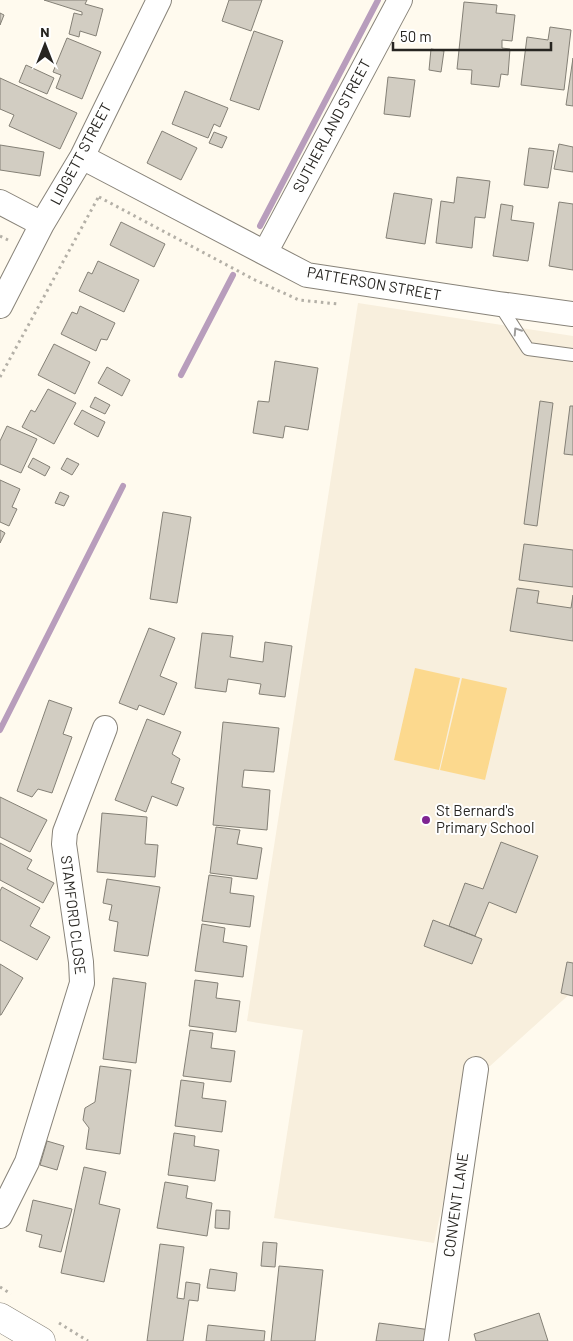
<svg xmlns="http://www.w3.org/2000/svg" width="573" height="1341" font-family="Barlow,sans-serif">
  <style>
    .built { fill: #f8efdd }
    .green { fill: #fcd98e }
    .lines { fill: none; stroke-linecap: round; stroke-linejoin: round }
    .stream { stroke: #b89dbc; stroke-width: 6 }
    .building { fill: #d2cdc2; stroke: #848076 }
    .lane-casing { stroke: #888379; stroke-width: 14 }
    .street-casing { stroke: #888379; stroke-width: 26 }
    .secondary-casing { stroke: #888379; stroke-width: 29 }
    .path { stroke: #b4b0a7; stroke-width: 3; stroke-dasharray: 2.5 4; stroke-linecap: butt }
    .lane { stroke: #fff; stroke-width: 12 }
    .street { stroke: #fff; stroke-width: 24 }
    .secondary { stroke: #fff; stroke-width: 28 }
    .oneway { stroke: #9e9d9b }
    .poi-dot { fill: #7e2492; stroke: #fff; stroke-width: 2 }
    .labels { text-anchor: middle; stroke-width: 4; stroke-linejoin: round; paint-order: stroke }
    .street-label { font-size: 15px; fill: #272521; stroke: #fff }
    .poi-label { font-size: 15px; fill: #272521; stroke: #fff; text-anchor: start }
  </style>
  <rect width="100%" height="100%" fill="#fffaee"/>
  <path class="built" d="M358,303l215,33v655l-83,75 -17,-2 -39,179 -160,-25 29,-188 -56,-9z"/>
  <path class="green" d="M415,668l45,10 -21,92 -45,-10z
    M462,678l45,10 -22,92 -45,-10z"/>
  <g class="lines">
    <path class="stream" d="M260,226l118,-226
      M181,375l52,-100
      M0,730l123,-244"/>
  </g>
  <path class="building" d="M44,0h43l-2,4 18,5 -7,27 -16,-5 -1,6 -10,-3 5,-21 8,2v-3z
    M229,0h33l-11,31 -29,-10z
    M464,2l33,3 -1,8 19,2 -3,26 -10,-1v8l8,1 -2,26 -7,-1 -2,13 -28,-3 1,-14 -15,-1z
    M0,13l4,2 -4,10z
    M550,27l21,3 -7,60 -43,-5 6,-48 21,3z
    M254,31l29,10 -24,69 -29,-10z
    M67,38l34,14 -19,47 -26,-11 5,-13 -8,-3z
    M431,49l13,2 -3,21 -12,-2z
    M573,58v48l-7,-1z
    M26,65l28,13 -7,16 -28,-12z
    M388,77l27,3 -5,37 -26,-3z
    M0,78l77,35 -17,36 -51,-23 5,-11 -14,-6z
    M185,91l43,17 -8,19 -6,-3 -6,14 -36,-14z
    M162,131l35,17 -16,32 -34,-17z
    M214,132l13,5 -5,11 -13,-5z
    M559,144l14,3v25l-19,-3z
    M0,145l44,7 -4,24 -40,-6z
    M529,148l25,3 -6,37 -24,-3z
    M457,177l33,4 -5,37 -10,-1 -3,31 -36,-5 5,-42 13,2z
    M394,193l38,6 -7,45 -39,-6z
    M559,202l14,2v66l-24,-4z
    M501,204l12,2 -2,14 23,3 -6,38 -35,-5z
    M121,222l44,22 -11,23 -44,-22z
    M98,261l41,19 -15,32 -45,-21 9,-19 4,2z
    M80,306l35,17 -8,17 -6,-1 -5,12 -35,-17 11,-22 5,2z
    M54,344l36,18 -15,32 -37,-19z
    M275,361l43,7 -10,62 -23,-4 -2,12 -30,-5 5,-32 11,1z
    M107,367l23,13 -8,16 -24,-13z
    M48,389l28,14 -22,41 -32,-17 9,-17 4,2z
    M95,397l15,8 -5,9 -15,-7z
    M540,401l13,2 -16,123 -13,-2z
    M570,406h3v49l-9,-1z
    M82,410l23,12 -7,15 -24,-13z
    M7,426l30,13 -16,34 -21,-9v-23z
    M33,458l17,9 -5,9 -17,-9z
    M67,458l12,6 -7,11 -11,-6z
    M0,480l20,9 -8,18 5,2 -8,17 -9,-4z
    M60,492l9,4 -5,10 -9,-3z
    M163,512l28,5 -14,86 -27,-4z
    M0,530l5,3 -5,10z
    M524,544l49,6v37l-54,-7z
    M517,588l22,3 -2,12 34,5 2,-13v46l-63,-10z
    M149,628l26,10 -15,38 17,7 -13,32 -25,-10 -2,5 -18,-7z
    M202,633l31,3 -3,21 33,5 2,-20 27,4 -7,51 -26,-3 2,-10 -33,-5 -2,13 -31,-4z
    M49,700l23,8 -9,26 9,3 -20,56 -14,-4 -6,8 -15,-6z
    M147,719l34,13 -9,22 8,5 -9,24 13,5 -7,18 -25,-10 -6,16 -31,-12z
    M223,722l56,6 -5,44 -30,-2 -2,17 28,3 -3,40 -54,-5z
    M0,797l47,23 -17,32 -30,-15z
    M102,813l45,4 -2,27 13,1 -3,32 -58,-5z
    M216,827l24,3 -3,14 25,4 -5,31 -47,-6z
    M501,842l37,14 -22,57 -27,-11 -14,34 -26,-10 16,-43 18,6z
    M0,843l32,17 -5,9 27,14 -11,20 -43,-23z
    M209,875l23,3 -2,15 24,3 -4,31 -48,-6z
    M107,879l53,8 -12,69 -34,-5 4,-29 -9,-2 3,-15 -9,-2z
    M2,887l38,21 -10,18 20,11 -13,23 -37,-20v-49z
    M433,920l49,19 -10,25 -48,-18z
    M202,924l23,4 -2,14 24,4 -4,31 -48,-6z
    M567,962l6,1v33l-12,-3z
    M0,964l23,14 -22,37h-1z
    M113,978l33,5 -10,80 -33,-4z
    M195,980l23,3 -2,15 24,3 -4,31 -47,-6z
    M190,1030l23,3 -2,15 24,3 -4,31 -48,-6z
    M100,1066l31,4 -11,84 -34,-5 3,-21 -6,-8 2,-12 10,-6z
    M181,1080l23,3 -2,15 24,3 -4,31 -47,-6z
    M174,1133l21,3 -1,10 25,4 -4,31 -47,-6z
    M47,1141l17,5 -7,24 -17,-5z
    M84,1167l22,5 -7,32 21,5 -16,73 -43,-9z
    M165,1182l23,4 -2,12 26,5 -5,33 -50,-8z
    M33,1200l39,9 -11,43 -22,-5 3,-12 -16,-4z
    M216,1210l14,1 -1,18 -14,-1z
    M263,1242l14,1 -2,24 -14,-1z
    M160,1244l24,3 -7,51 7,1 2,-17 14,2 -2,17 -9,-1 -6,41h-36z
    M279,1266l44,4 -8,71h-44z
    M210,1269l27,4 -2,18 -28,-3z
    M539,1313l9,28h-72l-2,-7z
    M379,1323l52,7 -1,11h-54z
    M208,1325l57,6 -1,10h-58z"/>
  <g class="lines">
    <defs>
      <path id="lane" d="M499,304l29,45 45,6"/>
      <path id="street" d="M82,157l225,118 192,29 74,10
        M0,202l42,22
        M265,253l135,-253
        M0,306l42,-82 40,-67 77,-157
        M0,1216l27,-54 55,-179 -1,-21 -17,-118 1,-12 40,-104
        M436,1341l40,-272"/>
      <path id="secondary" d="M0,1317l41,24"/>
    </defs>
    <use href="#lane" class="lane-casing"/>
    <use href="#street" class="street-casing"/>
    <use href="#secondary" class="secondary-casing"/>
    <path class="path" d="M99,197l156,83 44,20 39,4
      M0,236l8,4
      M0,377l99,-181
      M0,1287l11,7
      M59,1323l29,18"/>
    <use href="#lane" class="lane"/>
    <use href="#street" class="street"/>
    <use href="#secondary" class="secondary"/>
  </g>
  <defs><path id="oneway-chevron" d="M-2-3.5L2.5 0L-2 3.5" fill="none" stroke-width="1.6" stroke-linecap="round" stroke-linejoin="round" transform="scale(1.25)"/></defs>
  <use class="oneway" href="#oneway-chevron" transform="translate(517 331) rotate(-123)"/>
  <circle class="poi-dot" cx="426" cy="820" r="5"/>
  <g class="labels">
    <g class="street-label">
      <text transform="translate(332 126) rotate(-62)" y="5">SUTHERLAND STREET</text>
      <text transform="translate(81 154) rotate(-62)" y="5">LIDGETT STREET</text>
      <text transform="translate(374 284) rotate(10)" y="5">PATTERSON STREET</text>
      <text transform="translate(73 915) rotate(83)" y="5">STAMFORD CLOSE</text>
      <text transform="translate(456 1205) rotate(-82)" y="5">CONVENT LANE</text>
    </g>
    <g class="poi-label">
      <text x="436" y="816">St Bernard's<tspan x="436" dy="17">Primary School</tspan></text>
    </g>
  </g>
  <g transform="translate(45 45)" stroke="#ffffff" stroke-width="4" paint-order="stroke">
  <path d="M0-4L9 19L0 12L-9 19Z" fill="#272521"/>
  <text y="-8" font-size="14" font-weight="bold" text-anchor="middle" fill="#272521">N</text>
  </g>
  <path d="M393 42v8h158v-8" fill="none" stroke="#272521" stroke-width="2.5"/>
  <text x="400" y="42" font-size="15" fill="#272521" stroke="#ffffff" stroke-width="4" paint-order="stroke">50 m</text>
</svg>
